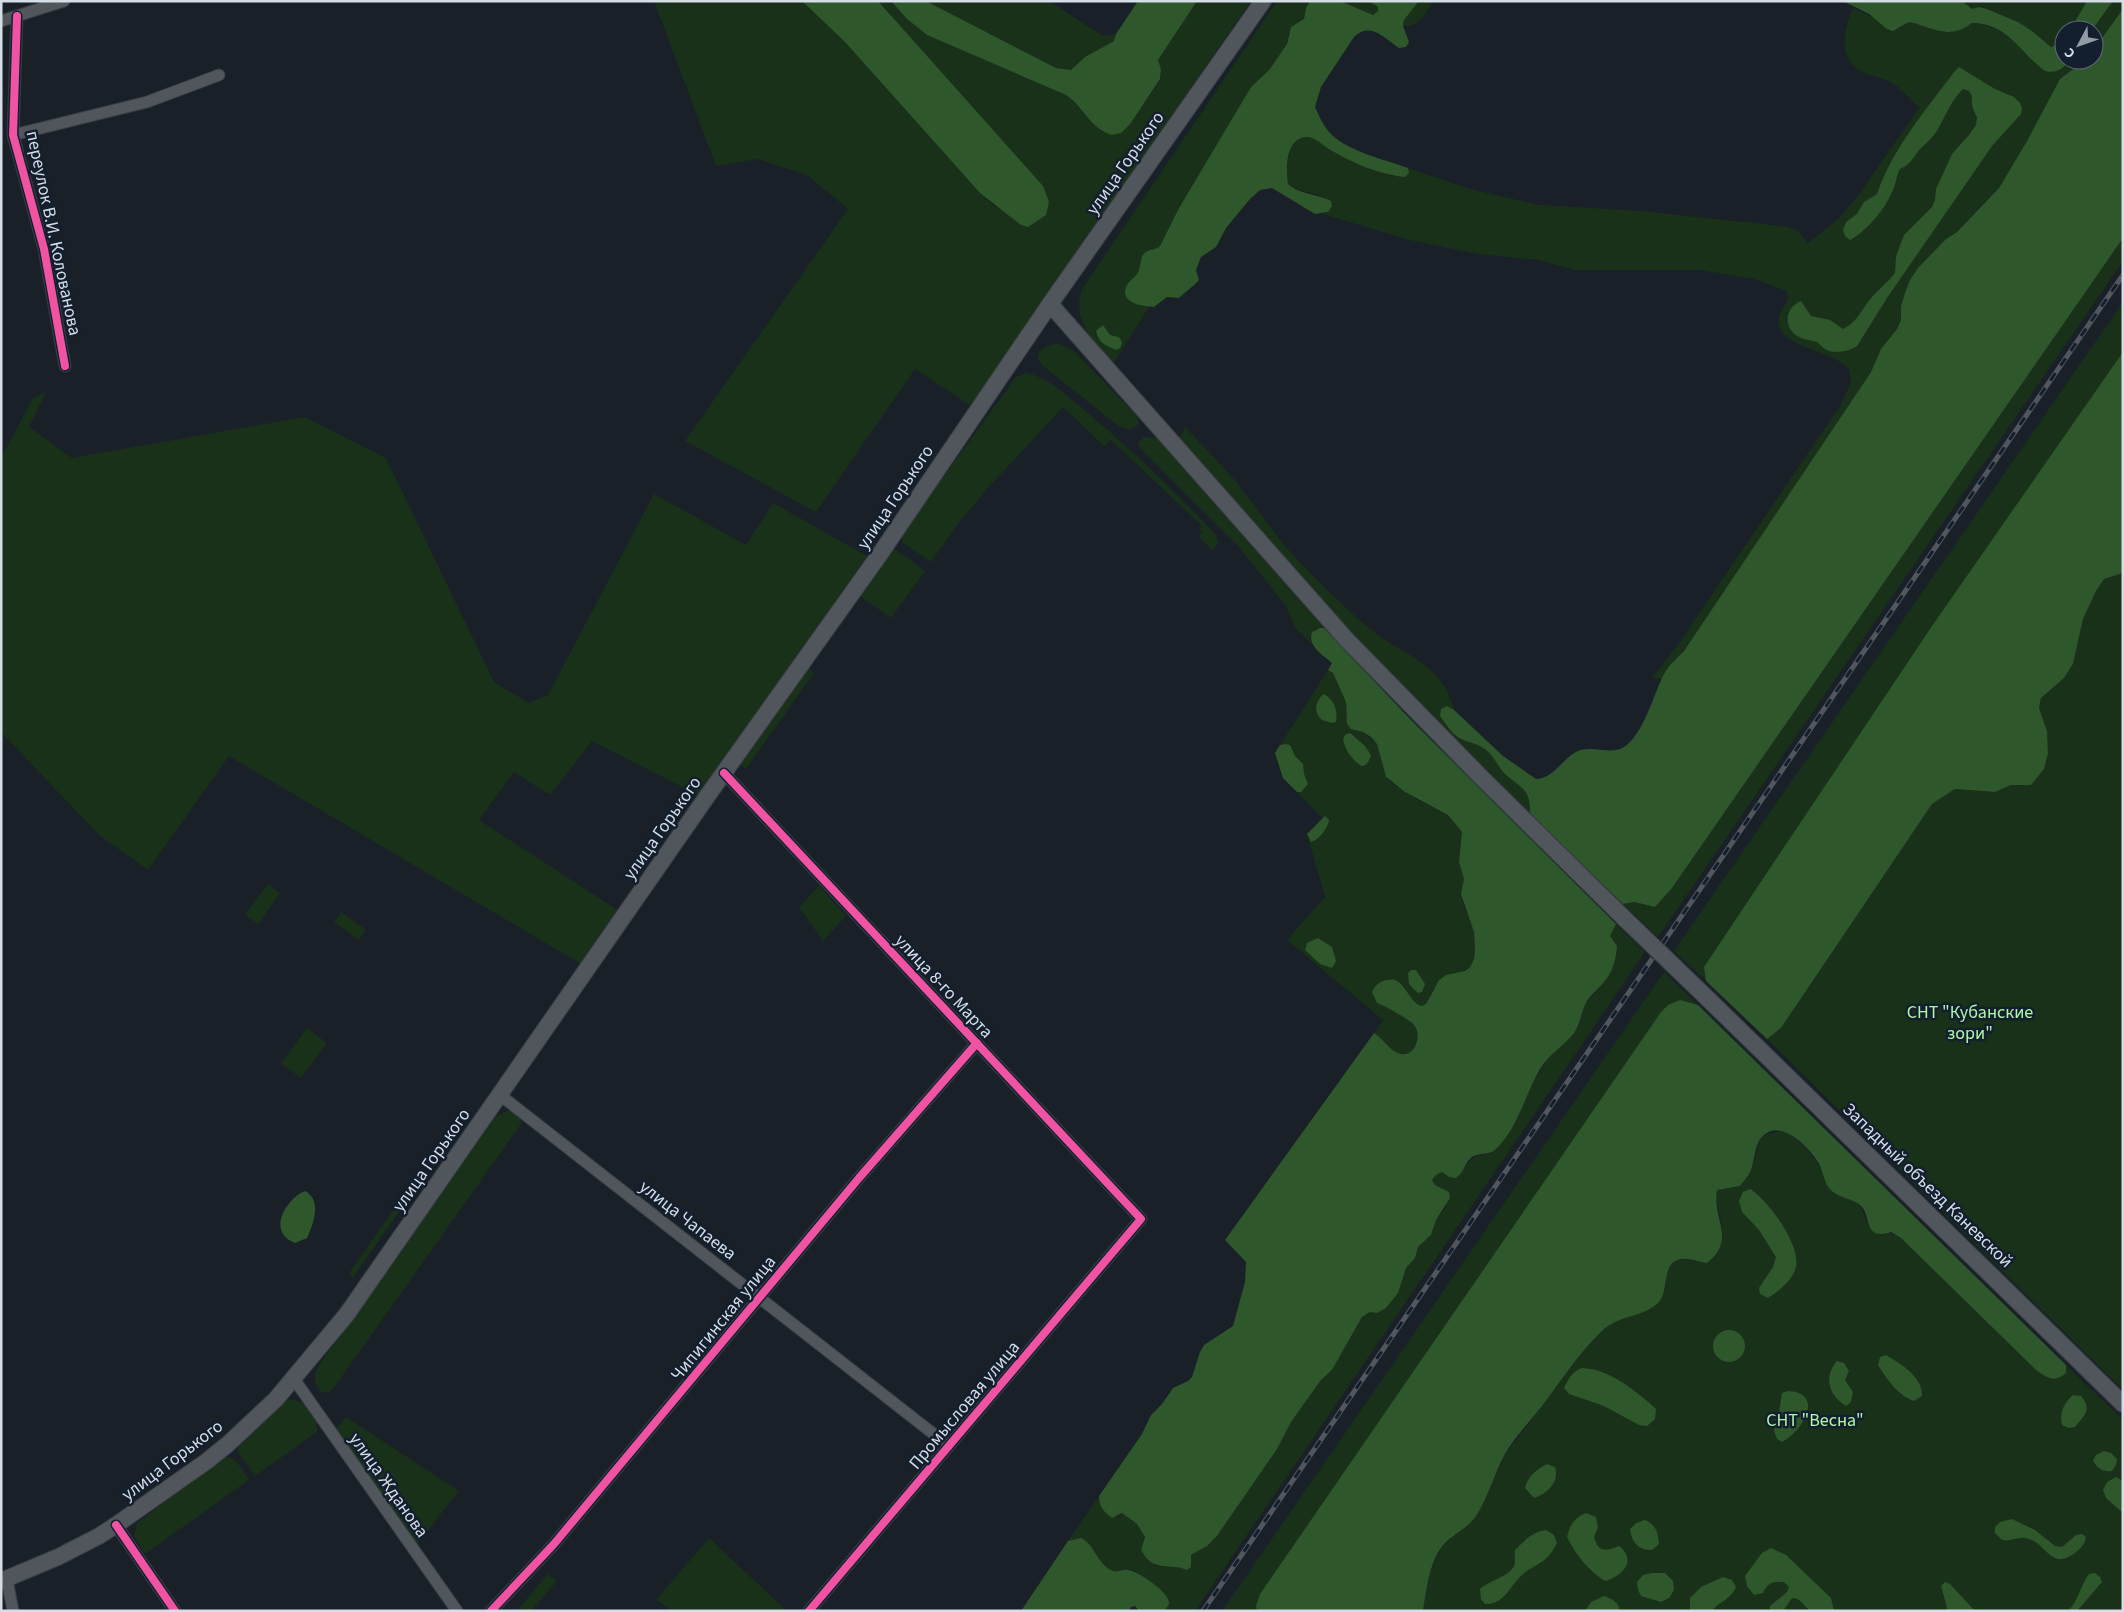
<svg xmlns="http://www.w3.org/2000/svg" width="2124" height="1612" font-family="'Source Sans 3',sans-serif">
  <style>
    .green { fill: #193119 }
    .forest { fill: #2e572b }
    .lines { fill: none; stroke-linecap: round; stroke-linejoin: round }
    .street-casing { stroke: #373c43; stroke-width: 13 }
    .secondary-casing { stroke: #373c43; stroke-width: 18 }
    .street { stroke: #50565c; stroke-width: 11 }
    .secondary { stroke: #50565c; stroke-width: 16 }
    .rail-casing { stroke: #52575e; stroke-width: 5 }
    .rail { stroke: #131f2e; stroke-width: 3; stroke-dasharray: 9; stroke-linecap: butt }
    .secondary-bridge-casing { stroke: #373c43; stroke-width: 18; stroke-linecap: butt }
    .secondary-bridge { stroke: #50565c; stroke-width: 16 }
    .cycleway-casing { stroke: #131f2e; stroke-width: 11 }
    .cycleway { stroke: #f153a3; stroke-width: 8 }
    .labels { text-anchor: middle; stroke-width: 5; stroke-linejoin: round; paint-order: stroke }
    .street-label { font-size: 18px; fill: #d5dde7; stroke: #131f2e }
    .park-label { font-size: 18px; fill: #b0f6a8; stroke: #131f2e }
  </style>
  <rect width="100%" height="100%" fill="#192028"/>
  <path class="green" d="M654,1h148l43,41 135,151 18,16 -109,-197 -11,-11h13l16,18 20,16 139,60c15,10 21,28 38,37l27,-9 29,-43 1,-11 -3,-9 39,-59h54l-280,405 -56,-37 -99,143 -131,-71 163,-232 -41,-34 -50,-16 -41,7z
    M926,1h123l54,35 13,-2 -2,7 -29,16 -14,13 -15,-2z
    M1277,1h33l-4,7 -2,11 -16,16 -1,9 -7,11 -10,14 -19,18 -72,121 -19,38 -3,3 -11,3 -9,22 5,32 7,1 -36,57c-19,-23 -42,-43 -31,-75z
    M1340,1h29l9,5v5l-5,4z
    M1418,1h15c-8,13 -13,26 -30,25l4,-12z
    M1962,1h125l-17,29h-6v8l-6,6 -7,3 -19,-16 -14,-9 -31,-13 -8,-2 -7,3z
    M2113,1h10v8l-29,40v-19h-2z
    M1853,8l45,21 11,-7c24,5 39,19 62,1 32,0 53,29 74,48 11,3 18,-2 25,-11h15l-25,19 -33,62 -28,47 -42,44 -11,7 -36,41 -9,26v14l-4,9 -16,20 -10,23 -187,279 -12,12 -10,16 -10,-1 25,-32 163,-240 11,-24 -2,-13c-21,-24 -97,-22 -61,-69l-1,-9 -33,-12 -53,-9h-126l-36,-10 -61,-6 -68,-14 -87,-26 5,-2 -6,-16 -30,-8 -4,-4c-2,-15 -2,-50 21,-47 8,1 16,10 23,14 12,7 53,26 65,25 4,0 8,-2 12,-3l-1,-5 62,21 69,16 103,6 146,16c10,3 14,7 19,17l31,-25 19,-22 62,-89c-9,-9 -18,-20 -29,-26 -9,-5 -18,-6 -26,-9 -28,-12 -20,-44 -11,-65z
    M2123,238v23l-465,676 -35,-33 11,-2 15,4 23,-18z
    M2123,302v59l-419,606 2,14 -32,-30z
    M1059,344l15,7 63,65 2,8 -9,6 -10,-3 -77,-61 -5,-7c0,-11 11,-15 21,-15z
    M1025,373c22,3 41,22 58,36 47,39 91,81 133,126l2,8 -5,8 -15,-15 4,-4 -2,-3 2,-3 -91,-86 -7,6 -41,-39 -77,83 -29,35 -26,37 -28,-19 -2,-8 115,-158z
    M46,392l-17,35 43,31 233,-41 81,41 108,224 35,21 19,-8 106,-201 92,51 27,-42 94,53 -169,239 -106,-54 -42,54 -36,-23 -35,48 140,91 -36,54 -354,-209 -81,114 -49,-35 -98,-103v-274l32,-60z
    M1185,427c16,17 32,33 47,50 21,25 39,53 61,78 24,26 50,51 77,74 34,28 72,32 84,81l-8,-4 -6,10c5,7 12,19 21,23 8,4 17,4 25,11 8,6 12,17 20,24 16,15 25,15 24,41l-136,-134 -215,-243z
    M1144,437l13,1 167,190 -9,1 -5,8 2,7 -16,-15 -11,-24 -46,-58 -100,-100 -1,-4z
    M893,550h3l29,21 -34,47 -32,-23z
    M2123,573v817l-356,-351 14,-11 151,-224 23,-15 40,3 16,-7h20l16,-54 -8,-23 2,-10 23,-20 9,-14 10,-45 13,-28 8,-12z
    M808,668l6,5 -68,96 -7,-5z
    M1328,670l5,3 13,29 1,17 5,10 11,3 14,12 9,33 4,5 26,17 32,16 14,17 -3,30 5,17 -2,21 12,31 1,19 -1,9 -4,8 -6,4 -31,18 -7,15 -4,2c-20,-5 -13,-32 -39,-25l-6,22c9,3 32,16 37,22 9,11 0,35 -16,28 -10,-4 -15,-15 -24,-20l9,-13 -96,-80 38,-43 -18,-63 15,-16 -39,-40 -8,-25z
    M268,884l12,9 -22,31 -13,-9z
    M819,886l27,30 -23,25 -24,-34z
    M341,912l25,18 -7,10 -25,-18z
    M1616,924l29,28 -450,659h-30c1,-3 3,-5 4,-7 2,-11 -31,-33 -40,-34 -8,-1 -12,4 -19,0 -10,-6 -15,-14 -20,-24l-22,-5 31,-45v7l19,14 4,-4 15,11 7,9 -1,21 14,12 24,1 6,3 4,-14 26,-20 46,-67 14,-20 14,-27 30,-42 11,-10 30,-53 8,-5 33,-34 3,-10 9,-10 3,-11 13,-12 5,-15 10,-13 -3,-19 -8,-3 -3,-5 4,-5 6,-3 7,5c5,-4 13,-7 18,-12 8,-10 8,-10 21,-11l28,-33 16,-36 18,-31 28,-27 7,-23 20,-23 5,-45z
    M1664,972l34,33c-12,-5 -27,-2 -37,7l-401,582 -4,12 1,5h-35z
    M307,1028l20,15 -26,35 -20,-15z
    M508,1111h6l6,5 1,8 -188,265 -5,4 -6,-1c-8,-7 -9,-18 -3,-27l177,-249z
    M1785,1131c25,16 37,40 53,64 19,6 24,9 29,28l34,15 136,133 29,2v-8l57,55v191h-700l6,-35 7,-18 8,-14 31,-26 31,-65 75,-99 21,-23 16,-12 32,-9 15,-21 1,-16 8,-11 8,-3 25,4 15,-38 -6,-25 1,-10 23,-4c3,-5 7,-9 10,-14 12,-23 1,-40 35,-41z
    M413,1186l3,1 -64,92 -2,-7 4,-6 54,-77z
    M286,1400c19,-2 32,14 31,32l-62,44 -17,-24v-5z
    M346,1417l113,74 -42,53 -81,-115z
    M225,1457c12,-1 18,15 24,23l-104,74 -11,-18 3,-13z
    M709,1538l77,72 -1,1h-112l-17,-11z
    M548,1574l9,7 -26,30h-12l-1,-2z"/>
  <path class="forest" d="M802,1h76l165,185 6,16 -3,13 -18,12 -7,-2 -41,-32 -135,-151z
    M891,1h35l130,67 15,2 14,-13 29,-16 2,-7 22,-33h59l-39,59 3,9 -1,10 -29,44 -10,10 -9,2c-24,-8 -27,-27 -46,-40l-139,-60 -20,-16z
    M1310,1h30l33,14 5,-4v-4l-9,-6 49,1 -14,18 -1,6 6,16 -3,5 -7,1c-15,-10 -28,-27 -45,-11l-33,50 -6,20c4,9 9,20 16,27 16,17 55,26 77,34l1,5 -4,4c-25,-2 -55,-15 -76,-28 -7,-4 -15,-13 -24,-12 -20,3 -19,32 -17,47 10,10 30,10 43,17l1,5 -4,6 -13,2 -43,-26 -12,2 -10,9 -24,29 -10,19 -15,10 -5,13 3,10c-6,7 -13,11 -20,18l-12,-1 -13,10c-11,0 -36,-4 -27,-22 3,-5 7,-7 10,-11 5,-7 2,-18 9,-22 5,-3 10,-2 14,-6l19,-38 72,-121 19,-18 17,-25 4,-17 13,-8 2,-11z
    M1843,1h119l10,8 7,-2 8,2 31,13 14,9 19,16 7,-3 6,-6v22h6c-7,9 -14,14 -25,11 -24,-17 -37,-48 -73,-48 -24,18 -39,4 -63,-1l-16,9 -6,-2 -18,-15z
    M2087,1h26l-21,29h-22z
    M2123,9v229l-451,650 -17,19 -21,-5 -11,2 -93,-89c1,-26 -8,-26 -25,-41 -7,-7 -11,-18 -19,-24 -8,-7 -17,-7 -25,-11 -9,-4 -16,-16 -21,-23l1,-7 6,-3 7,4 49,46 33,23c18,-1 25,-19 40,-27 15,-8 34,4 48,-5 20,-13 29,-52 40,-73 5,-9 13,-16 20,-23l187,-279 10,-23 16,-20 4,-9v-14l4,-13 5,-13 8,-12 28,-29 11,-7 42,-44 28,-47 33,-62 25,-19h9v-11z
    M1959,67l36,22 19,8 6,6 2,5 -1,6 -29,32 -105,152 -30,48c-6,5 -22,8 -30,4 -5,-2 -8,-8 -13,-9 -5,-1 -9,-1 -15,-4 -16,-8 -15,-29 2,-36l10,15 19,4 13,9c15,-7 19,-21 29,-32 7,-8 16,-15 23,-24l1,-17 8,-21 28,-28 3,-7 1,-11 16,-35 17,-19 7,-10 1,-8c-4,-8 -6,-12 -5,-21l-3,-5 -6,-2c-12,12 -17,26 -25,40 -5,9 -12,14 -19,21 -6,8 -9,15 -19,19 -4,6 -4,16 -8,23 -7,17 -25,39 -42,48l-5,-4 -2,-6 3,-8 11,-8 7,-12 13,-8c15,-45 49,-84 77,-122z
    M1103,325l7,10c6,2 10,0 12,8l-2,5 -4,2c-10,-5 -17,-6 -20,-19z
    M2123,352v221l-19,6 -8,12 -13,28 -10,45 -9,14 -23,20 -2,10 8,23 1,22 -4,16 -13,16h-20l-16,7 -40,-3 -23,15 -151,224 -14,11 -61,-58 -2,-14 228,-341z
    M1320,628h4l87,92 205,204 -6,12 7,10c-1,13 -4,26 -13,36 -6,8 -15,13 -19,23 -4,10 -5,19 -11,28 -11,14 -24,20 -34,36 -15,26 -22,59 -44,80 -7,7 -17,3 -24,8 -8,6 -7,15 -16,21l-7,-1 -7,-5 -6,3 -4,5 3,5 14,7 1,6 -14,22 -5,15 -13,12 -3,11 -9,10 -8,25 -12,15 -9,5 -7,-1 -8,5 -30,53 -11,10 -30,42 -14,27 -60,87 -10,10 -16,9v12l-4,3c-18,-8 -33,4 -46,-20l4,-13 -8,-13 -15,-11 -10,5c-8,-6 -13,-11 -13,-22l43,-62 9,-19 11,-11 11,-16 15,-7 4,-4 8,-25 4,-7 29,-19 12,-44 1,-20 -21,-22 149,-207c9,5 14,16 24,20 16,7 25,-17 16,-28 -5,-6 -29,-19 -37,-22l-5,-11c3,-6 7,-11 15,-12 18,-5 20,22 35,26l4,-2 13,-24 7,-5 19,-4 5,-4 4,-8 1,-9 -1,-18 -13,-38 3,-15 -5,-17 3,-30 -14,-17 -43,-23 -19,-15 -9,-33 -6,-7 -8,-5 -12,-3 -4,-5 -1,-22 -13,-29 -5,-3 4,-7c-9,-8 -25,-17 -20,-31z
    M1324,694c10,6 14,16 12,28l-4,1 -10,-3c-9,-8 -7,-19 2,-26z
    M1350,733l15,13 6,9c-2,6 -4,11 -10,11 -10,-8 -15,-14 -18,-27l2,-4z
    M1286,744l4,1 5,11 8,8 1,10 4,10 -7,8h-4l-14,-14 -8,-25 5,-8z
    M1325,816l4,4c-1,8 -10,20 -18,22l-4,-8z
    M1318,938l14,9 4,14 -4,7 -12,-4 -15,-14 2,-7z
    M1411,970h5l9,14 -3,8 -4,1 -9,-9 -1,-11z
    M1680,1000l18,5 368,360v8c-11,10 -18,5 -29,-2l-136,-133 -10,-6c-27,9 -20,-15 -29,-25 -10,-10 -24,-8 -33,-19 -5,-6 -6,-17 -10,-24 -9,-16 -39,-47 -57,-27 -8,9 -7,23 -11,33 -2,5 -7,11 -11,16l-23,4c-5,30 20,49 -10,73 -8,-1 -19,-5 -26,-4 -21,4 -11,33 -23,44 -15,15 -39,11 -57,29 -22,21 -40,49 -59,74 -12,15 -27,31 -37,48 -11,20 -16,42 -29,62 -7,11 -22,18 -31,27 -16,17 -18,46 -22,68h-166l-1,-5 4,-12 401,-582 7,-7z
    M1750,1189c18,11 51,56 46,78 -3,13 -17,24 -28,31l-8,-4 -1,-6 14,-21 3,-10 -17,-27 -17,-18 -3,-11 4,-9z
    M305,1191c17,9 9,32 2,47l-12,5c-29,-11 -9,-44 10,-52z
    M1713 1346a16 16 0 1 1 32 0a16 16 0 1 1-32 0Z
    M1886,1355c15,9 37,22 36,41l-8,5c-17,-6 -27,-22 -36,-36l2,-8z
    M1837,1361l7,2 5,8 -4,9 8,12 -2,10 -5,4c-17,-10 -23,-29 -9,-45z
    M1582,1368c28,1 54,23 74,41l-1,10 -8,7 -8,-1 -35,-19 -35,-12 -5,-6c4,-9 9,-17 18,-20z
    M1788,1391c38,2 14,41 -6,51l-5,-3 -3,-8 1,-12 4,-7 3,-19z
    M2073,1395l8,1c12,14 3,19 -6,31l-6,1 -7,-3c-3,-12 2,-22 11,-30z
    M2104,1451l7,2 6,6 -1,6 -4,6c-9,1 -14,-2 -19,-10l3,-6z
    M1547,1464l8,3c5,15 -8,27 -21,31l-9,-10c3,-12 11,-18 22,-24z
    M2116,1477l7,4 -1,31 -16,-14 -3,-8 4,-8z
    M1586,1513l10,4 2,10 -4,10c4,15 11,15 25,9 19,15 3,30 -14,35 -16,-10 -30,-27 -38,-44 3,-12 7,-19 19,-24z
    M2012,1519l23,11 20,16 7,1 14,-12 6,-1 4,3c-1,7 -6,12 -11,16 -26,19 -28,-12 -50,-15 -8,-1 -15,4 -23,2l-7,-7v-6l5,-5z
    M1645,1520c11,5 13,12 14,24l-7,6c-14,0 -20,-7 -22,-21l6,-6z
    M1546,1530l8,5 3,8c-12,24 -22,19 -37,34 -11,11 -17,28 -35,27l-4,-5 -1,-10c8,-8 30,-13 34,-23 2,-4 0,-11 1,-16 10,-10 17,-18 31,-20z
    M1081,1538c12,5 15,22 28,31 8,5 12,0 19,1 10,1 43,23 41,34 -1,2 -3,4 -4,7h-26l-4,-5 -4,1 -2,4h-108l47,-70z
    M1771,1548l15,7 45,43 3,13h-24l-12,-12 -6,-1 -9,13h-13v-5l17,-14 2,-5 -5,-5c-11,-1 -17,1 -21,11l-9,2 -7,-9 -2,-10 17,-23z
    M1652,1573h13l8,8 1,9 -5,8 -8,4 -20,-6 -3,-6 -1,-8 6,-7z
    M2095,1573l5,4 2,5 -25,29h-9c11,-11 12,-25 21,-37z
    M1723,1577l9,3 4,7c-5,13 -17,14 -24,24h-22v-13l11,-11z
    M1945,1582l5,2 25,27h-27l-7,-25z
    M1604,1596c8,3 14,5 16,15h-35l6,-9z"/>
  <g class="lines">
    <defs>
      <path id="street" d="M17,16l-4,119 31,114 21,117
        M1,21l63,-20
        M13,135l134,-33 72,-27
        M724,773l417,446 -332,392
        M500,1095l449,351
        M294,1379l163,232
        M116,1525l59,86
        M7,1579l6,32
        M491,1611l63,-67 305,-366 118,-135"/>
      <path id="secondary" d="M1050,304l296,335 135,138 145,143
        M1704,995l419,409
        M1,1581l57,-24 41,-21 17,-11 91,-64 21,-17 48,-45 71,-85 361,-519 172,-241 170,-250 213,-303"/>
    </defs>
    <use href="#street" class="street-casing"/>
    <use href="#secondary" class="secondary-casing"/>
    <use href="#street" class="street"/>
    <use href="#secondary" class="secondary"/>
    <defs>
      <path id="rail" d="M1203,1611l920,-1336"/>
    </defs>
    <use href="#rail" class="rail-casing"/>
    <use href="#rail" class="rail"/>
    <defs>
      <path id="secondary-bridge" d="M1626,920l78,75"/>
    </defs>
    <use href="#secondary-bridge" class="secondary-bridge-casing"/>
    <use href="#secondary-bridge" class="secondary-bridge"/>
    <defs>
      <path id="cycleway" d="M17,16l-4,119 31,114 21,117
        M724,773l417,446 -332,392
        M116,1525l59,86
        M491,1611l63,-67 305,-366 118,-135"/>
    </defs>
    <use href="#cycleway" class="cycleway-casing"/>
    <use href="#cycleway" class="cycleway"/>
  </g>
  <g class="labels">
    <g class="street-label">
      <text transform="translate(1125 163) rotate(-55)" y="6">улица Горького</text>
      <text transform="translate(54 233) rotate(78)" y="6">переулок В.И. Колованова</text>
      <text transform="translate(895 497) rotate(-56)" y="6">улица Горького</text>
      <text transform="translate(662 828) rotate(-55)" y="6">улица Горького</text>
      <text transform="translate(944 986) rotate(47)" y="6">улица 8-го Марта</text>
      <text transform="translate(431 1160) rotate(-55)" y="6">улица Горького</text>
      <text transform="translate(1928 1185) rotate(44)" y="6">Западный объезд Каневской</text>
      <text transform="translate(688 1220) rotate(38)" y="6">улица Чапаева</text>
      <text transform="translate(723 1318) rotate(-51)" y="6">Чипигинская улица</text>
      <text transform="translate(964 1405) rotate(-50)" y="6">Промысловая улица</text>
      <text transform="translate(172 1460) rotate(-37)" y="6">улица Горького</text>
      <text transform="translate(389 1485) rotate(55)" y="6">улица Жданова</text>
    </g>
    <g class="park-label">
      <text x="1970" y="1018">СНТ "Кубанские<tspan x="1970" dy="21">зори"</tspan></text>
      <text x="1815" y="1426">СНТ "Весна"</text>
    </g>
  </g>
  <rect width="2124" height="1612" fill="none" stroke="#d5dde7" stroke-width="5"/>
  <g transform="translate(2079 45) rotate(229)"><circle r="24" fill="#131f2e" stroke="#616b78"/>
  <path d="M0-4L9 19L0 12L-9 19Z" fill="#939ba4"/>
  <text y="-8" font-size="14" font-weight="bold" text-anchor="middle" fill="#d5dde7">С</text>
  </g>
</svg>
